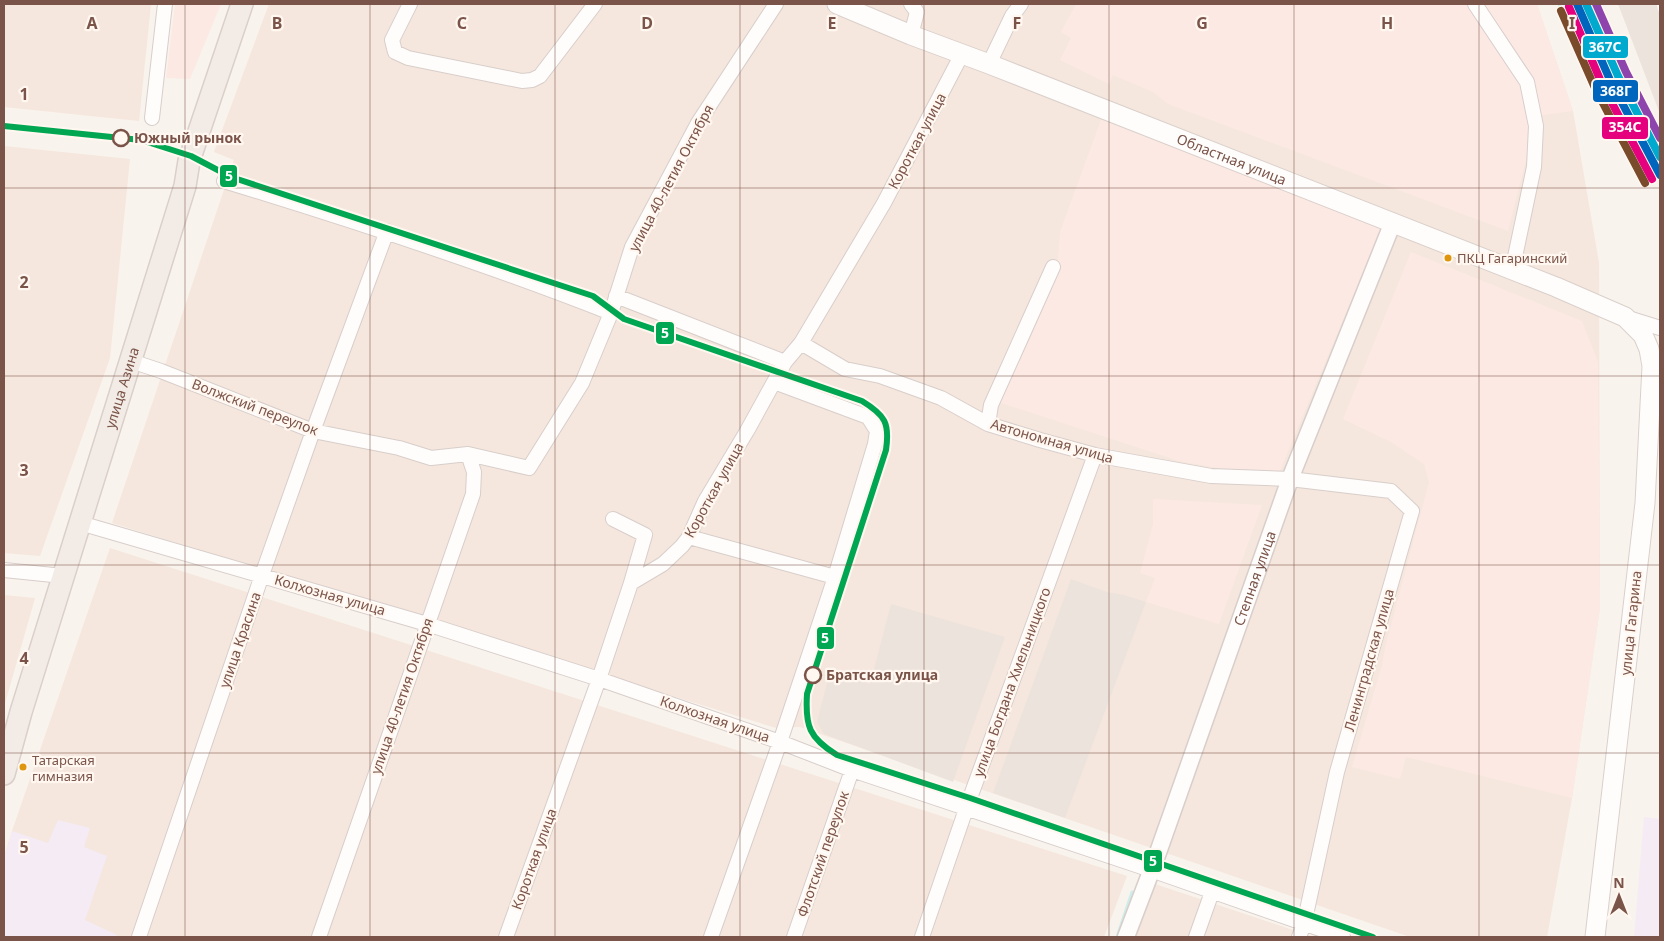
<svg xmlns="http://www.w3.org/2000/svg" width="1664" height="941" font-family="'Noto Sans',sans-serif">
  <style>
    .residential { fill: #f5e7dd }
    .commercial { fill: #fce9e3 }
    .industrial { fill: #ede3dd }
    .education { fill: #f4ebf5 }
    .lines { fill: none; stroke-linecap: round; stroke-linejoin: round }
    .stream { stroke: #cdedeb; stroke-width: 3 }
    .minor-casing { stroke: #d8ceca; stroke-width: 16 }
    .tertiary-casing { stroke: #d8ceca; stroke-width: 19 }
    .secondary-casing { stroke: #dad0cb; stroke-width: 21 }
    .primary-casing { stroke: #dacfca; stroke-width: 24 }
    .minor { stroke: #fefdfc; stroke-width: 14 }
    .tertiary { stroke: #fefdfc; stroke-width: 16 }
    .secondary { stroke: #fefdfc; stroke-width: 19 }
    .primary { stroke: #f3ece6; stroke-width: 21 }
    .rail-casing { stroke: #e5e3e6; stroke-width: 5 }
    .rail { stroke: #fff7f0; stroke-width: 3; stroke-dasharray: 9; stroke-linecap: butt }
    .rail-1-casing { stroke: #fff7f0; stroke-width: 11 }
    .rail-2-casing { stroke: #fff7f0; stroke-width: 11 }
    .rail-3-casing { stroke: #fff7f0; stroke-width: 11 }
    .rail-4-casing { stroke: #fff7f0; stroke-width: 11 }
    .rail-5-casing { stroke: #fff7f0; stroke-width: 11 }
    .rail-1 { stroke: #0065bd; stroke-width: 8 }
    .rail-2 { stroke: #e5007d; stroke-width: 8 }
    .rail-3 { stroke: #00a9ce; stroke-width: 8 }
    .rail-4 { stroke: #7a4b2a; stroke-width: 8 }
    .rail-5 { stroke: #8e44ad; stroke-width: 8 }
    .tram-1-casing { stroke: #fff7f0; stroke-width: 10 }
    .tram-1 { stroke: #00a651; stroke-width: 6 }
    .grid { fill: none; stroke: #7b5449; stroke-width: 1; stroke-opacity: 0.55 }
    .stop-dot { fill: #fff7f0; stroke: #7b5449; stroke-width: 2.5 }
    .bus-dot { fill: #de960f; stroke: #fff7f0; stroke-width: 2 }
    .labels { text-anchor: middle; stroke-width: 4.5; stroke-linejoin: round; paint-order: stroke }
    .bus-label { font-size: 13px; fill: #7b5449; stroke: #fff7f0; text-anchor: start }
    .stop-label { font-size: 14px; font-weight: bold; fill: #7b5449; stroke: #fff7f0; text-anchor: start }
    .street-label { font-size: 14px; fill: #7b5449; stroke: #fff7f0 }
    .grid-label { font-size: 16px; text-anchor: middle; font-weight: bold; fill: #7b5449; stroke: #fff7f0; stroke-width: 4.5; stroke-linejoin: round; paint-order: stroke }
    .line-badge { stroke: #fff7f0; stroke-width: 2 }
    .badge-label { font-size: 14px; text-anchor: middle; font-weight: bold; fill: #fff }
  </style>
  <rect width="100%" height="100%" fill="#f9f3ed"/>
  <path class="residential" d="M4,4h147l-12,117 -135,-14z
    M269,4h1268l36,107 26,152 1,345 -28,190 -25,139h-137l-610,-210 -24,1 -664,-205 122,-363 -20,-8z
    M4,146l126,13 -20,199 -70,198 -36,-3z
    M110,548l1017,328 -23,61h-1100v-80l8,-26z
    M4,595l31,3 -31,109z
    M1155,884l159,53h-178z"/>
  <path class="commercial" d="M175,4h46l-31,75 -24,-1z
    M1076,4h461l36,107 -45,6 1,31 -21,83 -340,-127 -15,-12 -40,-17 -4,9 -49,-24 11,-22 -10,-6z
    M1102,117l281,107 -104,249 -50,-3 -50,-9 -181,-59 33,-65 26,-63 3,-42z
    M1411,252l171,69 16,41 2,246 -28,190 -166,-41 -6,22 -48,-12 30,-102 3,-17 44,-166 -5,-18 -33,-22 -48,-23z
    M1153,499l109,6 -43,119 -73,-22 9,-24 -15,-5 13,-49z"/>
  <path class="industrial" d="M1618,4h42v110z
    M1071,579l36,13 17,3 22,7 -81,216 -72,-25z
    M891,604l114,33 -52,145 -129,-48 -7,-12 13,-51 40,13z"/>
  <path class="education" d="M1644,817l16,2v118h-26z
    M58,820l32,8 -6,19 23,9 -22,64 32,15 -1,2h-112v-80l8,-26 36,12z"/>
  <g class="lines">
    <path class="stream" d="M1559,4l63,143
      M1652,130l8,-3
      M1117,937l15,-45"/>
    <defs>
      <path id="minor" d="M410,4l-18,36 3,12 13,6 114,23 10,-1 8,-4 55,-72
        M1475,4l52,78 9,44 -2,41 -22,104
        M911,35l6,-23 -6,-8
        M989,64l23,-48 9,-12
        M152,118l13,-114
        M224,181c131,40 260,82 387,132
        M616,296l169,66
        M1628,318l32,10
        M801,343l44,26 35,7 61,22 47,26 52,16 55,15 116,21 79,3 101,12 21,20 -75,261 -33,152 -5,13
        M131,361l30,10 152,60 86,17 32,10 37,-4 61,14 53,-85 29,-70 21,-66 66,-124 78,-119
        M988,424l3,-19 62,-138
        M613,519l32,16 -14,48
        M80,523l347,101 172,55 181,63 72,28 299,100 192,67
        M689,537l146,40
        M4,570l59,6
        M139,937l123,-362 51,-144 74,-200
        M319,937l154,-443 1,-22 -6,-18
        M506,937l93,-258 32,-96 32,-19 19,-18 7,-9 16,-36 42,-70 38,-69 16,-19 83,-140 78,-149
        M711,937l69,-195 55,-165 40,-133 2,-13 -9,-14 -94,-35
        M794,937l58,-167
        M922,937l44,-128 129,-354
        M1196,937l16,-45"/>
      <g id="tertiary">
        <path id="s1" d="M1126,937l29,-76 135,-382 103,-257"/>
      </g>
      <g id="secondary">
        <path id="s2" d="M837,4l74,31 78,29 567,223 69,30 18,18 6,14 3,17 -7,137 -50,434"/>
      </g>
      <g id="primary">
        <path id="s3" d="M4,774l17,-62 164,-526 4,-25 53,-157"/>
      </g>
    </defs>
    <use href="#minor" class="minor-casing"/>
    <use href="#tertiary" class="tertiary-casing"/>
    <use href="#secondary" class="secondary-casing"/>
    <use href="#primary" class="primary-casing"/>
    <use href="#minor" class="minor"/>
    <use href="#tertiary" class="tertiary"/>
    <use href="#secondary" class="secondary"/>
    <use href="#primary" class="primary"/>
    <defs>
      <path id="rail" d="M1658,4l2,7"/>
    </defs>
    <use href="#rail" class="rail-casing"/>
    <use href="#rail" class="rail"/>
    <defs>
      <path id="rail-1" d="M1577,4l33,76 50,95"/>
      <path id="rail-2" d="M1569,7l33,77 50,95"/>
      <path id="rail-3" d="M1586,4l32,72 42,81"/>
      <path id="rail-4" d="M1561,11l34,77 50,95"/>
      <path id="rail-5" d="M1596,4l30,68 34,66"/>
    </defs>
    <use href="#rail-1" class="rail-1-casing"/>
    <use href="#rail-2" class="rail-2-casing"/>
    <use href="#rail-3" class="rail-3-casing"/>
    <use href="#rail-4" class="rail-4-casing"/>
    <use href="#rail-5" class="rail-5-casing"/>
    <use href="#rail-1" class="rail-1"/>
    <use href="#rail-2" class="rail-2"/>
    <use href="#rail-3" class="rail-3"/>
    <use href="#rail-4" class="rail-4"/>
    <use href="#rail-5" class="rail-5"/>
    <defs>
      <path id="tram-1" d="M4,126l137,14 50,16 40,21 362,119 31,23 238,82c23,14 28,22 24,49l-79,244c-2,32 2,44 30,61l133,43 403,139"/>
    </defs>
    <use href="#tram-1" class="tram-1-casing"/>
    <use href="#tram-1" class="tram-1"/>
  </g>
  <path class="grid" d="M185,4v933M370,4v933M555,4v933M740,4v933M924,4v933M1109,4v933M1294,4v933M1479,4v933M4,188h1656M4,376h1656M4,565h1656M4,753h1656"/>
  <g class="stop-dot">
    <circle cx="121" cy="138" r="8"/>
    <circle cx="813" cy="675" r="8"/>
  </g>
  <g class="bus-dot">
    <circle cx="1448" cy="258" r="4.5"/>
    <circle cx="23" cy="767" r="4.5"/>
  </g>
  <g class="labels">
    <g class="bus-label">
      <text x="1457" y="263">ПКЦ Гагаринский</text>
      <text x="32" y="765">Татарская<tspan x="32" dy="16">гимназия</tspan></text>
    </g>
    <g class="stop-label">
      <text x="134" y="143">Южный рынок</text>
      <text x="826" y="680">Братская улица</text>
    </g>
    <g class="street-label">
      <text transform="translate(917 141) rotate(-62)" y="5">Короткая улица</text>
      <text dy="5" stroke="none"><textPath href="#s2" startOffset="424">Областная улица</textPath></text>
      <text transform="translate(671 178) rotate(-62)" y="5">улица 40-летия Октября</text>
      <text dy="5" stroke="none"><textPath href="#s3" startOffset="404">улица Азина</textPath></text>
      <text transform="translate(255 407) rotate(21)" y="5">Волжский переулок</text>
      <text transform="translate(1052 441) rotate(16)" y="5">Автономная улица</text>
      <text transform="translate(714 490) rotate(-61)" y="5">Короткая улица</text>
      <text dy="5" stroke="none"><textPath href="#s1" startOffset="381">Степная улица</textPath></text>
      <text transform="translate(330 595) rotate(16)" y="5">Колхозная улица</text>
      <text transform="translate(1631 623) rotate(-84)" y="5">улица Гагарина</text>
      <text transform="translate(240 640) rotate(-71)" y="5">улица Красина</text>
      <text transform="translate(1369 660) rotate(-74)" y="5">Ленинградская улица</text>
      <text transform="translate(1012 682) rotate(-70)" y="5">улица Богдана Хмельницкого</text>
      <text transform="translate(402 696) rotate(-71)" y="5">улица 40-летия Октября</text>
      <text transform="translate(715 719) rotate(19)" y="5">Колхозная улица</text>
      <text transform="translate(823 854) rotate(-71)" y="5">Флотский переулок</text>
      <text transform="translate(534 859) rotate(-70)" y="5">Короткая улица</text>
    </g>
  </g>
  <g class="grid-label">
    <text x="92" y="29">A</text>
    <text x="277" y="29">B</text>
    <text x="462" y="29">C</text>
    <text x="647" y="29">D</text>
    <text x="832" y="29">E</text>
    <text x="1017" y="29">F</text>
    <text x="1202" y="29">G</text>
    <text x="1387" y="29">H</text>
    <text x="1572" y="29">I</text>
    <text x="24" y="100">1</text>
    <text x="24" y="288">2</text>
    <text x="24" y="476">3</text>
    <text x="24" y="664">4</text>
    <text x="24" y="853">5</text>
  </g>
  <g class="line-badge">
    <rect x="1582" y="35" width="47" height="24" rx="5" fill="#00a9ce"/>
    <rect x="1592" y="79" width="47" height="24" rx="5" fill="#0065bd"/>
    <rect x="1601" y="116" width="48" height="24" rx="5" fill="#e5007d"/>
    <rect x="219" y="164" width="19" height="24" rx="5" fill="#00a651"/>
    <rect x="655" y="321" width="20" height="24" rx="5" fill="#00a651"/>
    <rect x="816" y="626" width="19" height="24" rx="5" fill="#00a651"/>
    <rect x="1143" y="849" width="20" height="24" rx="5" fill="#00a651"/>
  </g>
  <g class="badge-label">
    <text x="1605" y="52">367С</text>
    <text x="1616" y="96">368Г</text>
    <text x="1625" y="132">354С</text>
    <text x="229" y="181">5</text>
    <text x="665" y="338">5</text>
    <text x="825" y="643">5</text>
    <text x="1153" y="866">5</text>
  </g>
  <rect width="1664" height="941" fill="none" stroke="#7b5449" stroke-width="10"/>
  <g transform="translate(1619 896)" stroke="#fff7f0" stroke-width="4" paint-order="stroke">
  <path d="M0-4L9 19L0 12L-9 19Z" fill="#7b5449"/>
  <text y="-8" font-size="14" font-weight="bold" text-anchor="middle" fill="#7b5449">N</text>
  </g>
</svg>
